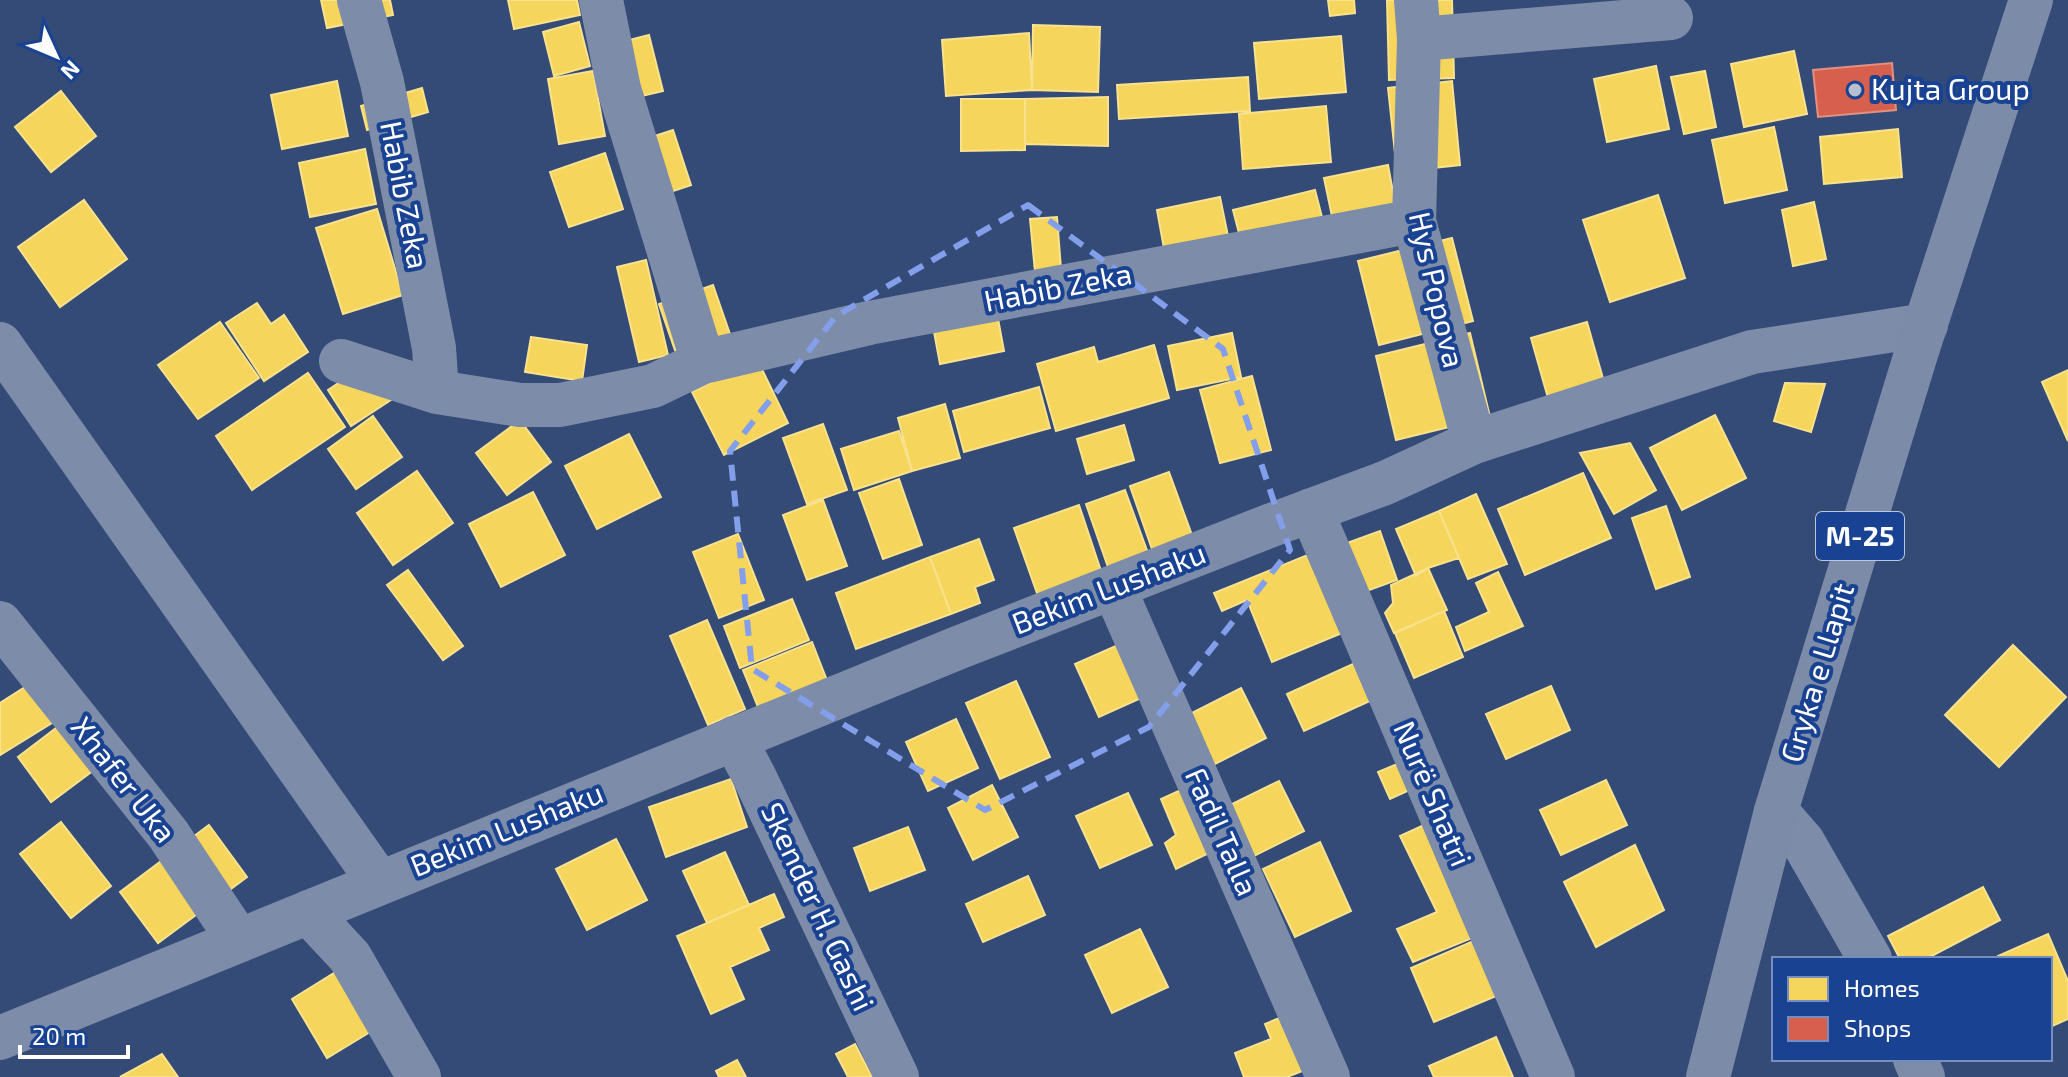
<svg xmlns="http://www.w3.org/2000/svg" width="2068" height="1077" font-family="'Exo 2',sans-serif">
  <style>
    .homes { fill: #f6d55c; stroke: #f9e28d; stroke-width: 2 }
    .shops { fill: #d6604d; stroke: #e29082; stroke-width: 2 }
    .lines { fill: none; stroke-linecap: round; stroke-linejoin: round }
    .minor { stroke: #7d8ca9; stroke-width: 44 }
    .major { stroke: #7b8ba8; stroke-width: 44 }
    .marked { fill: none; stroke: #839eea; stroke-width: 6; stroke-dasharray: 16 10; stroke-linejoin: round }
    .poi-dot { fill: #b8c0cf; stroke: #194292; stroke-width: 3 }
    .labels { text-anchor: middle; stroke-width: 8; stroke-linejoin: round; paint-order: stroke }
    .shield { fill: #194292; stroke: #bac6de; stroke-width: 2 }
    .shield-label { font-size: 28px; font-weight: bold; fill: #fff }
    .poi-label { font-size: 30px; fill: #fff; stroke: #194292; text-anchor: start }
    .street-label { font-size: 30px; fill: #fff; stroke: #194292 }
  </style>
  <rect width="100%" height="100%" fill="#344b77"/>
  <path class="homes" d="M321,0h69l3,15 -66,13z
    M508,0h69l3,15 -66,14z
    M1328,0h26l1,13 -25,3z
    M1387,0h65l2,78 -65,2z
    M579,22l11,44 -36,10 -11,-44z
    M1033,25l67,2 -2,65 -66,-2z
    M1029,33l3,57 -86,6 -4,-56z
    M649,35l14,56 -56,13 -13,-55z
    M1341,36l5,56 -87,7 -5,-56z
    M1794,51l13,63 -63,13 -13,-63z
    M1656,66l13,63 -62,13 -13,-63z
    M593,71l12,65 -46,8 -11,-65z
    M1705,71l11,56 -32,7 -13,-57z
    M1248,77l2,34 -131,8 -2,-34z
    M337,81l11,55 -66,13 -11,-54z
    M1452,81l8,84 -63,7 -9,-84z
    M422,88l6,24 -61,18 -6,-24z
    M61,91l35,45 -45,36 -36,-45z
    M1108,97v49l-83,-2v-45z
    M961,99h64v51l-64,1z
    M1326,106l5,56 -88,7 -4,-55z
    M1774,127l13,63 -62,13 -13,-63z
    M1898,129l4,48 -78,7 -4,-47z
    M673,130l18,55 -54,18 -19,-55z
    M365,149l11,55 -66,13 -11,-54z
    M605,153l18,56 -54,18 -19,-55z
    M1388,165l8,43 -63,13 -9,-43z
    M1315,190l8,31 -82,20 -8,-31z
    M1658,195l27,83 -75,24 -27,-82z
    M1220,197l9,44 -64,13 -8,-44z
    M84,200l43,59 -67,48 -42,-60z
    M1814,202l12,57 -33,7 -11,-56z
    M377,209l26,86 -60,19 -27,-86z
    M1057,217l4,52 -26,3 -5,-53z
    M1452,238l21,83 -94,24 -21,-84z
    M646,260l22,95 -29,7 -22,-95z
    M713,285l19,55 -54,19 -19,-55z
    M257,303l14,21 13,-9 24,37 -44,29 -38,-58z
    M996,308l8,43 -64,13 -8,-43z
    M220,322l39,56 -61,41 -40,-54z
    M1587,322l17,60 -56,16 -17,-60z
    M1232,333l9,44 -64,13 -9,-44z
    M1470,333l20,84 -94,23 -20,-84z
    M531,337l56,8 -5,36 -57,-9z
    M1154,345l15,53 -113,33 -19,-67 57,-17 4,15z
    M757,359l31,64 -64,32 -32,-63z
    M373,360l24,36 -46,30 -23,-36z
    M2068,370v71l-26,-59z
    M308,373l37,54 -93,63 -36,-54z
    M1252,376l19,74 -51,13 -20,-73z
    M1785,383l40,1 -14,48 -37,-11z
    M1039,387l11,41 -86,24 -11,-41z
    M945,404l15,54 -48,13 -14,-53z
    M1715,415l31,63 -64,32 -32,-62z
    M373,416l29,41 -46,32 -28,-40z
    M520,420l31,42 -44,33 -31,-42z
    M823,424l24,66 -40,14 -24,-66z
    M1124,425l10,35 -47,14 -10,-35z
    M899,431l13,40 -58,19 -13,-41z
    M629,434l32,63 -64,32 -32,-63z
    M1630,443l26,47 -42,24 -34,-61z
    M417,471l36,52 -60,42 -36,-52z
    M1169,472l24,66 -40,14 -23,-66z
    M1583,473l28,65 -86,37 -27,-66z
    M899,479l23,66 -39,14 -24,-66z
    M1125,490l24,66 -40,14 -23,-66z
    M533,492l32,63 -64,32 -32,-63z
    M1476,494l31,70 -39,15 -29,-68z
    M823,500l24,66 -40,14 -24,-65z
    M1079,505l23,69 -64,22 -24,-68z
    M1666,506l24,71 -34,12 -24,-71z
    M1439,511l20,47 -31,10 -12,8 -20,-47z
    M1380,531l17,49 -36,13 -17,-49z
    M738,534l26,66 -45,18 -26,-66z
    M979,539l15,41 -19,7 5,16 -29,11 -21,-57z
    M1315,552l32,79 -75,31 -25,-62 -25,11 -8,-18z
    M930,557l21,57 -95,35 -20,-56z
    M1428,568l19,42 -53,23 -9,-20 8,-10 -2,-18z
    M408,570l55,76 -20,14 -56,-75z
    M1498,572l25,54 -58,25 -9,-24 33,-15 -13,-29z
    M792,599l17,41 -69,28 -16,-42z
    M1444,611l19,46 -49,21 -19,-45z
    M707,620l38,89 -37,16 -38,-89z
    M1127,641l23,53 -51,23 -24,-53z
    M812,642l16,41 -68,29 -17,-42z
    M2013,645l53,52 -67,70 -54,-52z
    M1355,663l17,37 -68,31 -17,-37z
    M41,677l24,38 -65,40v-52z
    M1016,681l34,76 -50,22 -34,-76z
    M1551,686l19,44 -64,29 -20,-45z
    M1241,688l25,50 -55,28 -25,-50z
    M68,719l34,45 -51,38 -33,-45z
    M956,719l22,49 -50,23 -22,-49z
    M1402,762l12,26 -24,11 -12,-27z
    M731,779l16,48 -81,30 -17,-50z
    M1606,780l21,45 -66,30 -21,-45z
    M1279,781l25,50 -56,28 -24,-51z
    M992,785l26,52 -45,23 -25,-52z
    M1185,788l24,65 -33,16 -11,-26 11,-8 -15,-36z
    M1128,793l24,52 -52,23 -24,-52z
    M61,822l50,64 -40,32 -51,-64z
    M1426,824l51,112 -64,26 -16,-33 40,-17 -37,-76z
    M209,825l38,52 -89,66 -38,-51z
    M908,827l17,43 -55,21 -16,-43z
    M616,839l31,61 -60,30 -31,-61z
    M1320,842l31,69 -56,26 -32,-68z
    M1635,845l29,65 -68,37 -32,-65z
    M725,852l24,53 -42,18 -24,-52z
    M1028,876l17,39 -62,27 -17,-38z
    M1983,887l17,33 -74,39h-26l-12,-23z
    M774,894l10,23 -25,11 10,22 -39,17 14,32 -33,15 -34,-78z
    M1140,929l28,58 -56,26 -27,-58z
    M2048,934l20,47v38l-18,8v-68h-51l-1,-3z
    M1478,939l23,55 -67,28 -23,-54z
    M339,970l36,59 -48,29 -35,-59z
    M1284,1016l21,54 -18,7h-43l-9,-24 36,-14 -6,-15z
    M1496,1037l17,40h-79l-5,-11z
    M855,1044l17,33h-24l-12,-23z
    M162,1054l16,23h-58z
    M737,1060l9,17h-27l-3,-6z"/>
  <path class="shops" d="M1892,63l4,47 -78,7 -5,-47z"/>
  <g class="lines">
    <path class="minor" d="M359,0l23,82 52,266 3,44
      M601,0l18,89 84,273
      M1416,0l3,39 -5,182 60,221
      M1419,39l252,-21
      M0,344l379,538
      M341,361l96,31 83,13h40l93,-19 50,-24 166,-39 545,-102
      M1311,510l242,567
      M1114,588l214,489
      M0,623l168,211 71,107
      M734,738l21,40 142,299
      M1776,811l27,31 67,117
      M308,912l42,45 69,120
      M0,1038l960,-391 309,-121 116,-43 89,-41 278,-90 174,-27
      M1915,1059l8,18"/>
    <path class="major" d="M1708,1077l68,-266 140,-457 115,-354"/>
  </g>
  <path class="marked" d="M1028,205l195,144 67,201 -141,177 -164,83 -233,-141 -22,-218 106,-135z"/>
  <circle class="poi-dot" cx="1855" cy="90" r="8"/>
  <g class="labels">
    <rect class="shield" x="1816" y="512" width="88" height="48" rx="6"/>
    <g class="shield-label">
      <text x="1860" y="546">M-25</text>
    </g>
    <g class="poi-label">
      <text x="1871" y="100">Kujta Group</text>
    </g>
    <g class="street-label">
      <text transform="translate(404 195) rotate(79)" y="10">Habib Zeka</text>
      <text transform="translate(1058 288) rotate(-11)" y="10">Habib Zeka</text>
      <text transform="translate(1436 290) rotate(77)" y="10">Hys Popova</text>
      <text transform="translate(1109 589) rotate(-21)" y="10">Bekim Lushaku</text>
      <text transform="translate(1818 673) rotate(-73)" y="10">Gryka e Llapit</text>
      <text transform="translate(123 780) rotate(52)" y="10">Xhafer Uka</text>
      <text transform="translate(1432 794) rotate(67)" y="10">Nurë Shatri</text>
      <text transform="translate(507 830) rotate(-22)" y="10">Bekim Lushaku</text>
      <text transform="translate(1221 832) rotate(66)" y="10">Fadil Talla</text>
      <text transform="translate(817 907) rotate(65)" y="10">Skender H. Gashi</text>
    </g>
  </g>
  <rect x="1772" y="957" width="280" height="104" fill="#194292" stroke="#758ebe" stroke-width="2"/>
  <rect x="1788" y="977" width="40" height="24" fill="#f6d55c" stroke="#758ebe" stroke-width="2"/>
  <text x="1844" y="997" font-size="24" fill="#ffffff">Homes</text>
  <rect x="1788" y="1017" width="40" height="24" fill="#d6604d" stroke="#758ebe" stroke-width="2"/>
  <text x="1844" y="1037" font-size="24" fill="#ffffff">Shops</text>
  <g transform="translate(56 56) rotate(134)" stroke="#194292" stroke-width="6" paint-order="stroke">
  <path d="M0-6L14 30L0 20L-14 30Z" fill="#ffffff"/>
  <text y="-12" font-size="22" font-weight="bold" text-anchor="middle" fill="#ffffff">N</text>
  </g>
  <path d="M20 1045v12h108v-12" fill="none" stroke="#ffffff" stroke-width="4"/>
  <text x="32" y="1045" font-size="24" fill="#ffffff" stroke="#194292" stroke-width="6" paint-order="stroke">20 m</text>
</svg>
